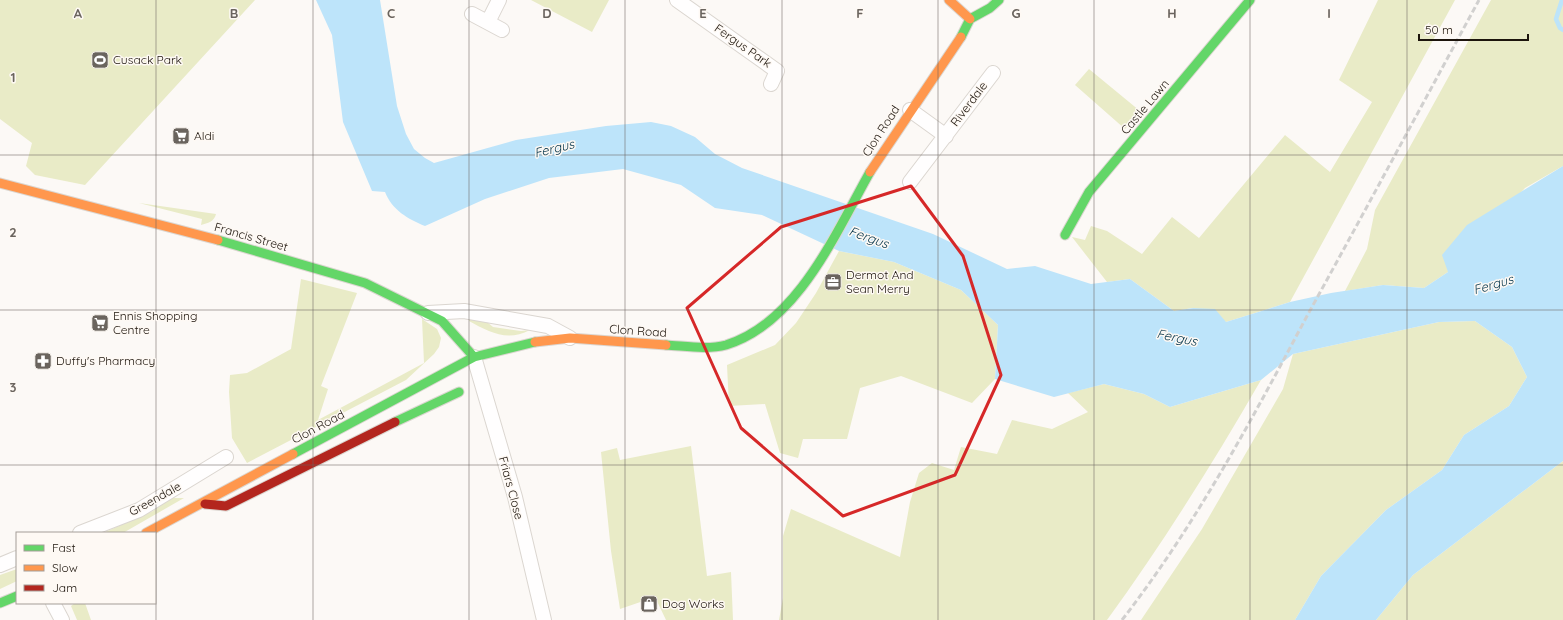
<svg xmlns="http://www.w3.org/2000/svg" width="1563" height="620" font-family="Quicksand,sans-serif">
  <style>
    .green { fill: #e9ebc7 }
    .water { fill: #bde4fa }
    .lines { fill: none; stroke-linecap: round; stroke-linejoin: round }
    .stream { stroke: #bde4fa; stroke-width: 4.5 }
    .street-casing { stroke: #dbd6d0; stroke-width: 16 }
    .fast-casing { stroke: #dbd6d0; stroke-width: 11 }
    .slow-casing { stroke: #dbd6d0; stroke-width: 11 }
    .jam-casing { stroke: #dbd6d0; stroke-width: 11 }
    .street { stroke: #fffefe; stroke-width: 14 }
    .fast { stroke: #63d668; stroke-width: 9 }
    .slow { stroke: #ff974d; stroke-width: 9 }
    .jam { stroke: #b3261e; stroke-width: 9 }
    .rail { stroke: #d1d0cf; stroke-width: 3; stroke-dasharray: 6 3; stroke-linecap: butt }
    .marked { fill: none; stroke: #d62828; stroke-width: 3; stroke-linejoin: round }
    .grid { fill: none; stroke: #6a645e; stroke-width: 1; stroke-opacity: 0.55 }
    .labels { text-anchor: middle; stroke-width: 3; stroke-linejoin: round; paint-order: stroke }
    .street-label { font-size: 12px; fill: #1c140c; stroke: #fef9f4 }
    .poi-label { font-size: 12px; fill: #1c140c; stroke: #fef9f4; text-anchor: start }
    .water-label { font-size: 13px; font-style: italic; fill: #04354b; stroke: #fef9f4 }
    .grid-label { font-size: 13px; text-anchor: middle; font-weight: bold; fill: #6a645e; stroke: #fef9f4; stroke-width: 3; stroke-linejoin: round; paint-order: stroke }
  </style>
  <rect width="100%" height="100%" fill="#fcf9f6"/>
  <path class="green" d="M0,0h255l-170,185 -50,-10 -9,-9 6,-23 -32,-24z
    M531,0h78l-17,32z
    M1378,0h77l-165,302 -64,20 -33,-14 -19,3 -44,-32 -23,3 -35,-45 13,3 6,-14 16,5 35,23 30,-37 27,21 86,-103 45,37 42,-70 -33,-22z
    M1491,0h72v166l-38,22 -77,84 -24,16 -41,-3 -38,6 22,-42 8,-39z
    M1089,69l51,42 -15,18 -50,-44z
    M139,203l77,11c-2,8 -8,9 -15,11l1,-6z
    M839,251l55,11 67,28 37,35 -3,54 -23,24 -71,-27 -41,12 -13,51h-44l-5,19 -18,-5 -15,-49 -36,2 -2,-41 48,-20 21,-22 20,-30z
    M301,279l56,14 -36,93 7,3 -10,31 106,-57 -2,-44 15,10 4,9 -2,9 -5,7 -28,26 -159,83 -15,-25 -3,-46 1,-17 17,-2 44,-24z
    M469,318l18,4 6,5 28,4 9,-1c-23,12 -41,2 -61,-9z
    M1475,321l37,26 15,30 -18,29 -45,29 -22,35 -56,40 -65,66 -26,44h-154l61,-91 81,-140 10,-35 146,-32z
    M1261,380c-48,83 -98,163 -154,240h-328l4,-22v-62l8,-27 109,48 10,-55 9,-29 13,-10 22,7 7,-23 36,7 15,-34 40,9 36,-17 -20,-19 36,-9 40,10 26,13z
    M691,446l16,130 24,-4 2,48h-67l-11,-23 -35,12 -9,-58 -10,-99 16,-4 3,12z
    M1563,461v159h-187l37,-45z
    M169,498h15l-61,35h-20l50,-22z
    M17,569v12l-17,8v-14z
    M75,603h10l6,17h-14l-6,-14z"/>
  <path class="water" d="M316,0h64l17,106 9,28 8,15 11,9 9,5 82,-23 90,-14 45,-4 20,4 24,11 20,17 27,14 191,66 74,35 28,-3 56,18 39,-5 44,32 19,-3 22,1 11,13 64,-20 41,-9 52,-8 41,3 24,-16 -6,-17 25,-30 96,-59v295l-150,114 -37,45h-81l26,-44 65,-66 56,-40 22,-35 45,-29 18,-29 -15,-30 -37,-26 -36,1 -146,32 -32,26 -91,27 -26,-13 -40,-10 -50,13 -59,-18 3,-54 -37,-35 -67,-28 -55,-11 -77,-36 -47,-7 -34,-23 -58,-16 -74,9 -64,21 -60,27c-17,-7 -33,-16 -40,-34l-13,-1 -29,-69 -11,-87z"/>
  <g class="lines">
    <path class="stream" d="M1562,0l-6,19 4,9 3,2"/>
    <defs>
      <path id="street" d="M677,0l100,71 -6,13
        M472,14l30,16
        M488,22l11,-22
        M910,110l36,26
        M910,182l83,-109
        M428,313l36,-2 84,15 22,12
        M474,357l41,140 29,123
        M80,533l59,-23 87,-53
        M0,565l17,-7
        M53,603l9,17"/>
      <path id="fast" d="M961,37l9,-18 20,-11 9,-8
        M1065,235l24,-43 161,-192
        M218,240l147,43 77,38 32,36
        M666,345c19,1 41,5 60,0 72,-22 110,-113 144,-173
        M395,422l64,-30
        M293,454l181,-97 61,-15
        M0,603l17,-7"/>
      <path id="slow" d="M949,0l21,19
        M870,172l91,-135
        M0,183l218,57
        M535,342l35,-4 96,7
        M146,533l147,-79"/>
      <path id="jam" d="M205,504l21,2 169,-84"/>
    </defs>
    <use href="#street" class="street-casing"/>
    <use href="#fast" class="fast-casing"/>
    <use href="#slow" class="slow-casing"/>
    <use href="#jam" class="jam-casing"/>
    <use href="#street" class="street"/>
    <use href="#fast" class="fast"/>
    <use href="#slow" class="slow"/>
    <use href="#jam" class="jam"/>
    <path class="rail" d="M1122,620c73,-94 129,-199 185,-304 58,-105 115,-211 172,-316"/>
  </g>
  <path class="marked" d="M911,186l52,70 38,119 -46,100 -112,41 -102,-88 -54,-120 94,-81z"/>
  <path class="grid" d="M156,0v620M313,0v620M469,0v620M625,0v620M782,0v620M938,0v620M1094,0v620M1250,0v620M1407,0v620M0,155h1563M0,310h1563M0,465h1563"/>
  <defs>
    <symbol id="stadium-square" viewBox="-11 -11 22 22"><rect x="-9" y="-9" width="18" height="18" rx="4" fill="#6a645e" stroke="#fef9f4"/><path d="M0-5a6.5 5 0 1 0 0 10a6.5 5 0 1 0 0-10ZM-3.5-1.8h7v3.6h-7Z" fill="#fff"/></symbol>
    <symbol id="supermarket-square" viewBox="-11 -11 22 22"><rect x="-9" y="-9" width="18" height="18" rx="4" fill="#6a645e" stroke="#fef9f4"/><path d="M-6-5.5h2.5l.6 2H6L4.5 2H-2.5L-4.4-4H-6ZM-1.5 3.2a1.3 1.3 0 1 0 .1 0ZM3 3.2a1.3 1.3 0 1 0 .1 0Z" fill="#fff"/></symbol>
    <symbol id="office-square" viewBox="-11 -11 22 22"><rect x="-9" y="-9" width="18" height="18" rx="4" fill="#6a645e" stroke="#fef9f4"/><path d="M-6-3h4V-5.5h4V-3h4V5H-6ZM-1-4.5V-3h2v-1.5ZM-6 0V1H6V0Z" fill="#fff"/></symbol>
    <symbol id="pharmacy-square" viewBox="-11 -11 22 22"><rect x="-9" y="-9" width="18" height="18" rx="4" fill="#6a645e" stroke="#fef9f4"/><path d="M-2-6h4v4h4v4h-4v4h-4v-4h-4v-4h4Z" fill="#fff"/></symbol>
    <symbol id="shop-square" viewBox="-11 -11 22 22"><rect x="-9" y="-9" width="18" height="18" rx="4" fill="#6a645e" stroke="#fef9f4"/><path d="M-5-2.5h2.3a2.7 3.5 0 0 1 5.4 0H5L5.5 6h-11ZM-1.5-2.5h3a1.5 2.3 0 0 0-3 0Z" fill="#fff"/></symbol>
  </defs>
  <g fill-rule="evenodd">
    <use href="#stadium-square" x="90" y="50" width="20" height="20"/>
    <use href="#supermarket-square" x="171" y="126" width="20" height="20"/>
    <use href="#office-square" x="823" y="272" width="20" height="20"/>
    <use href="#supermarket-square" x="90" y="313" width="20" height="20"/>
    <use href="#pharmacy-square" x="33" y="351" width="20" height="20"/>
    <use href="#shop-square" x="639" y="594" width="20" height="20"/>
  </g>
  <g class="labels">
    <g class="street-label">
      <text transform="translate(743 46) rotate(35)" y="4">Fergus Park</text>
      <text transform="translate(969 104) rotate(-53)" y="4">Riverdale</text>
      <text transform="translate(1145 107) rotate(-50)" y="4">Castle Lawn</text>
      <text transform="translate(881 131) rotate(-57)" y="4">Clon Road</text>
      <text transform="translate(251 237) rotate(16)" y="4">Francis Street</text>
      <text transform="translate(638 331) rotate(4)" y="4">Clon Road</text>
      <text transform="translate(318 427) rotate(-28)" y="4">Clon Road</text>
      <text transform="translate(511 488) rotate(75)" y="4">Friars Close</text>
      <text transform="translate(155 499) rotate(-29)" y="4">Greendale</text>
    </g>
    <g class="poi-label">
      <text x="113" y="64">Cusack Park</text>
      <text x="194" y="140">Aldi</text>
      <text x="846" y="279">Dermot And<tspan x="846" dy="14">Sean Merry</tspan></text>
      <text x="113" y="320">Ennis Shopping<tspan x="113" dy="14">Centre</tspan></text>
      <text x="56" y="365">Duffy's Pharmacy</text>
      <text x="662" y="608">Dog Works</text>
    </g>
    <g class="water-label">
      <text transform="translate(554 148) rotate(-14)" y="5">Fergus</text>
      <text transform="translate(869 237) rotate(20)" y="5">Fergus</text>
      <text transform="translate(1493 284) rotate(-16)" y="5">Fergus</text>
      <text transform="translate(1177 337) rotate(12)" y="5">Fergus</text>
    </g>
  </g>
  <g class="grid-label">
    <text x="78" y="18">A</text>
    <text x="234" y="18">B</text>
    <text x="391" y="18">C</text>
    <text x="547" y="18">D</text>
    <text x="703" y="18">E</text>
    <text x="860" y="18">F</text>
    <text x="1016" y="18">G</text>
    <text x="1172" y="18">H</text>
    <text x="1329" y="18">I</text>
    <text x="13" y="82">1</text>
    <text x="13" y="237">2</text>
    <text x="13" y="392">3</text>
  </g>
  <rect x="16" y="532" width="140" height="72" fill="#fef9f4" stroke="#a49d97"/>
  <rect x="24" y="545" width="20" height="6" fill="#63d668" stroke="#a49d97"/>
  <text x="52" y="552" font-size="12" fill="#1c140c">Fast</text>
  <rect x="24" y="565" width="20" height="6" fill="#ff974d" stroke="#a49d97"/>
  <text x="52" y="572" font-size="12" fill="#1c140c">Slow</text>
  <rect x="24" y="585" width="20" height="6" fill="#b3261e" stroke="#a49d97"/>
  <text x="52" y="592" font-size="12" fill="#1c140c">Jam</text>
  <path d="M1419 34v6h109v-6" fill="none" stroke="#1c140c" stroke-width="2"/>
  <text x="1425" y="34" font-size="12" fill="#1c140c" stroke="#fef9f4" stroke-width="3" paint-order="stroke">50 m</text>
</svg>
